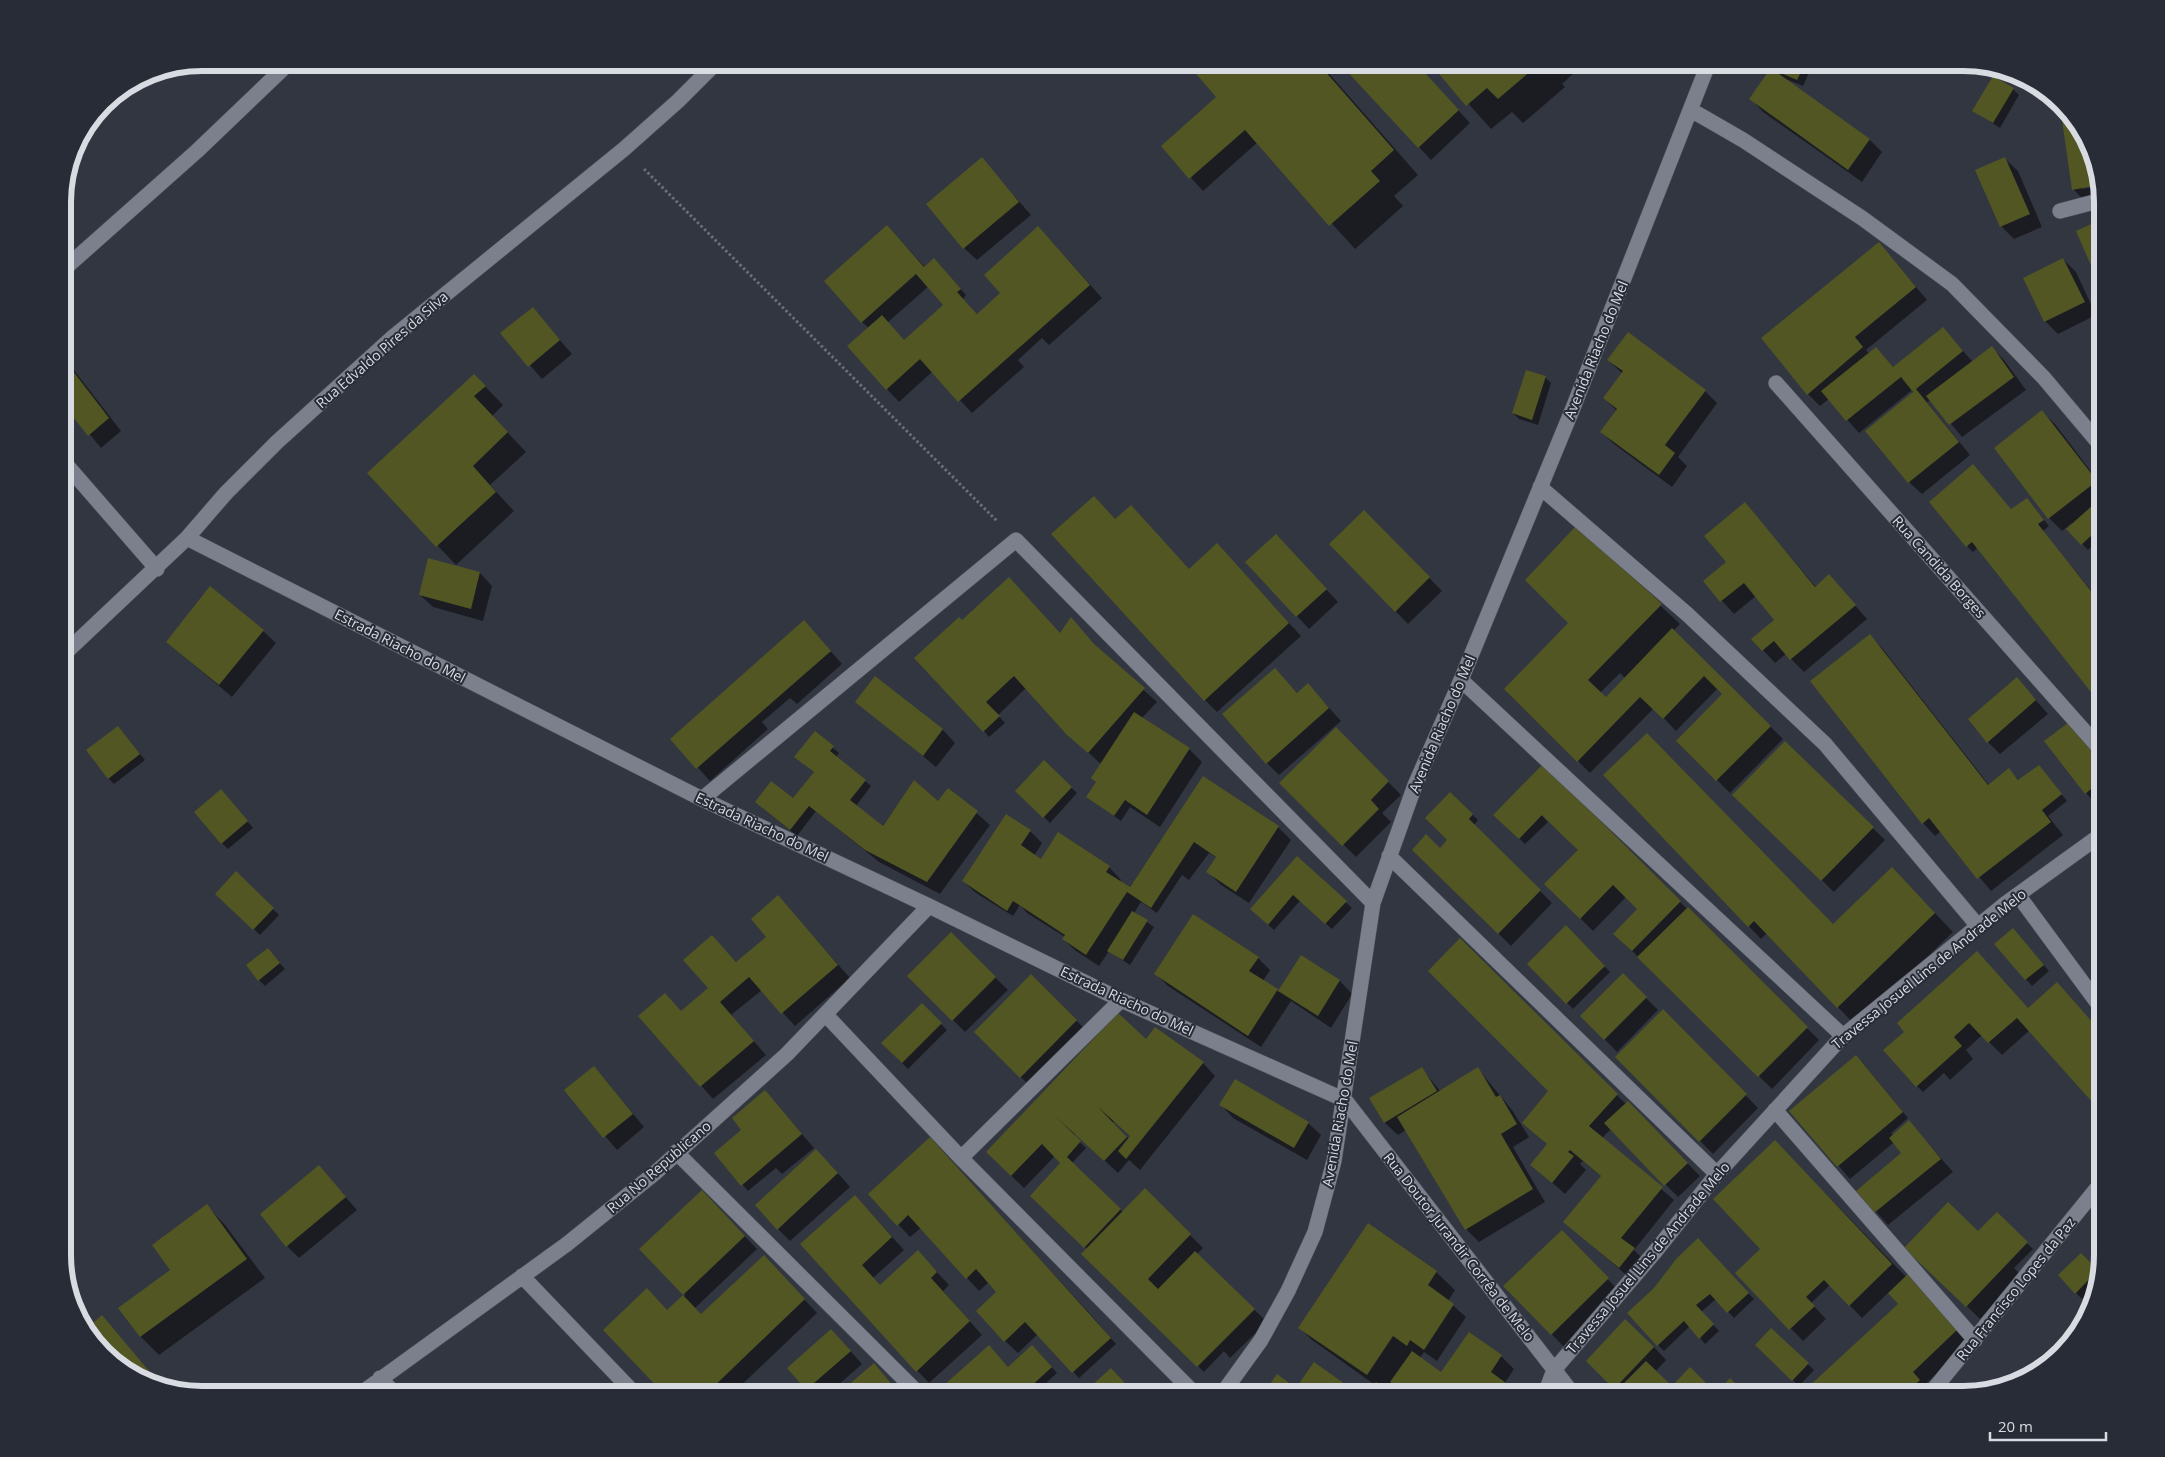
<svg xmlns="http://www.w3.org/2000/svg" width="2165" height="1457" font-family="'Open Sans',sans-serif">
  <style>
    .shadow { fill: #0007; fill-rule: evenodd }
    .building { fill: #525622 }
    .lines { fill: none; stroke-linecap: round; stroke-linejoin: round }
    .minor-casing { stroke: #4f535b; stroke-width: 16 }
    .path { stroke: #6c6f79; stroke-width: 3; stroke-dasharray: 2.5 2.5; stroke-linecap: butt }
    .minor { stroke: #7b808c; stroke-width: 15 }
    .labels { text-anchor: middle; stroke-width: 4; stroke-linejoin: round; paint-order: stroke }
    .street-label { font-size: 14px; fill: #d9dbe2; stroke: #282c36 }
    .rim { fill: none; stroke: #d9dbe2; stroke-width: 6 }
  </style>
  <rect width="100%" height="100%" fill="#323641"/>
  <path class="shadow" d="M1187,62h132l99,113 -24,21 9,10 -48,43 -97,-107 -55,49 -41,-45 59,-45z
    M1414,62l56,61 -39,37 -12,-13z
    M1431,62h142l5,7 -16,15 3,3 -42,36 -11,-11 -21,17z
    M1777,62h37l-11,24 -22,-9 89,63 12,12 -20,30 -99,-70 -12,-13z
    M2013,89l6,6 -19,33 -26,-17z
    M2088,140l10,44 -16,3v2l17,-3 3,13 -16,3 -12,-12z
    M981,158l50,57 -54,45 -13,-12z
    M2005,159l13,12 24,56 -28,12 -13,-13z
    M2102,220v64l-25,-53z
    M887,226l38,41 15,-2 26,30 -3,4 15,16 32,-10 41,-64 51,57 -53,47 -7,-7 -24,22 6,7 -52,46 -39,-42 -34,31 -12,-13 -18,-61 -7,-6zM929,286l16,18 -41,37 -17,-18z
    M1879,243l48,57 -61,50 4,4 6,-5 18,19 48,-40 31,34 19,-14 12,12 22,30 -64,47 -31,-37 -4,2 43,53 -48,39 -13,-12 3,-92 -53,43 -30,-34 -9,7 -12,-12z
    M2063,259l13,13 20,43 -38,19 -13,-13z
    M532,308l40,46 -30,25 -40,-46z
    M63,356l58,75 -20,17 -38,-46z
    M1608,360l97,31 12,12 -39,54 9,9 -15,21 -58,-43 -13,-12 16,-21 -13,-13 19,-24z
    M474,375l29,30 -11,11 34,36 -36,33 24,26 -58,54 -87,-92z
    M1545,377l6,6 -13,42 -19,-6 -6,-6z
    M2042,412l13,12 47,62v51l-14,13 -20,-21 5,-4 -1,-2 -10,8 -13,-13 -54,-70z
    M1973,465l38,45 21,-5 17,21 -6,5 59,73v100l-124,-157 -5,5 -6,-6z
    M1745,504l71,83 13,-11 38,43 -63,53 -18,-18 -11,9 -22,-24 23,-19 -20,-24 -22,18 -30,-33 23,-19z
    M1364,511l78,80 -34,33 -78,-80z
    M1115,520l74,50 40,-12 72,78 -84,76 -12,-12z
    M1576,527l104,97 -7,7 110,108 -53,54 -52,-52 46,-47 -6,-6 -42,43 -22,-23 -64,65 -84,-84 62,-64zM1620,673l5,5 -19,20 -6,-5z
    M1288,548l50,54 -29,27 -12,-13z
    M429,560l51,13 12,13 -9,35 -50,-14 -13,-12z
    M1071,619l30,33 56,50 -16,17 48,30 13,13 -42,65 -30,-20 -9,14 -34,-24 10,-15 5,-17 -34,-31 -42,-46 -28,27 7,8 -16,14 -5,-6 -22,-109 99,12z
    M263,631l13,12 -44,54 -65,-55z
    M816,635l26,29 -45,40 -7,-6 -28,24 6,7 -58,52 -38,-42z
    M1870,636l12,12 107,137 20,-15 11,11 24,-8 23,28 -19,15 15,19 -72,56 -50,-60 -6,5 -12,-13z
    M1275,669l23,25 22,4 21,23 -62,54 -12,-12z
    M876,678l67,52 12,13 -19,24 -79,-66z
    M2017,679l31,35 -48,40 -12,-12z
    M118,727l27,33 -31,24 -6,-6z
    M1336,729l65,66 -19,18 9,9 -35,35 -75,-74z
    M815,733l24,20 -3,4 35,29 -15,20 26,21 32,-46 24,21 11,-13 41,36 -50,69 -61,-32 -63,-51 -19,25 -41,-34 37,-2 22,-27 -19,-16z
    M2046,741l56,17v44l-4,4 -12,-13z
    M1785,742l100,98 -51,52 -100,-97z
    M1044,762l33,31 -27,30 -33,-32z
    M1543,766l276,274 -47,49 -157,-155 24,-25 -13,-12 -33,34 -47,-47 33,-34z
    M1604,775l229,150 78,-37 42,44 -97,94 -89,-93 -6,6z
    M1203,778l75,49 13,13 -42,63 -28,-18 -13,-13 9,-14 -8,-5 -20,27 -7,-5 -25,38 -16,-11 -7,11 20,14 -24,38 -21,-14 -10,15 -23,-15 -13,-12 2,-2 -38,-24 -7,-8 -7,11 -37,-23 -13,-12 67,-50 12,12 -8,13 7,4 68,7 12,13 -1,2 9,6z
    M1518,792l30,30 -23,22 -30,-29z
    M1450,793l28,27 -4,5 78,78 -41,43 -98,-96h27l9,-10z
    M227,797l26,31 -25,21 -6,-6z
    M1297,858l55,50 -20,21 -32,-28 -26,29 -17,-15z
    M236,873l43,42 -19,20 -43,-41z
    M778,897l72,81 -55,48 -33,-36 -31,25 35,40 -53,44 -73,-83 42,-4 28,-23 2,-53 25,27 31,-26z
    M1566,927l44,45 -37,37 -44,-45z
    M951,934l57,56 -43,42 -56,-56z
    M2018,936l31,35 -17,15 -36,-42z
    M268,950l17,19 -20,17 -6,-6z
    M1301,957l39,24 12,13 -21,34 -40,-27 -30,46 -93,-61 -12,-12 102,-16 12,12 -7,11 16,11z
    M1623,975l35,35 -41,42 -35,-36z
    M1031,976l58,57 -55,57 -59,-58z
    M2057,984l45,49v78l-72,-81 -28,25 -20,-20 -16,15 7,9 -23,21 -6,-7 -21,19 -6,-6 -6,-49 117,-28z
    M922,1005l25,25 -39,39 -25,-25z
    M1663,1011l95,97 -45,46 -96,-97z
    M1555,1034l71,70 2,-1 72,73 -22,21 -67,-68 -9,9 72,62 -40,50 12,12 -14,18 -67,-58 37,-45 -19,-16 -3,3 6,6 -21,24 -33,-29 16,-20 -24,-22 26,-32z
    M1146,1041l57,22 12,13 -75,94 -11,-10 -11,13 -42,-39 -2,3 12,11 -14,15 51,49 22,-22 58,58 -6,6 70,68 -37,36 -6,-7 -20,21 -34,-33 -83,-90 -55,-53 30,-33 -7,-7 -31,32 -37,-36zM1114,1121l17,15 -2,3 -16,-16z
    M1862,1062l46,56 -17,15 2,2 16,-13 44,50 -65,53 -30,-34 45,-37 -10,-11 -43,36 -59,-68z
    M594,1067l50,60 -27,23 -51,-60z
    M1421,1068l20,24 37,-23 34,41 17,27 -16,10 32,55 -66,40 -13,-13 -60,-99 -8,5 -13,-12 -14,-24z
    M765,1091l49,57 -32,26 -6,-6 -28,23 -32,-38 25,-21z
    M1221,1105l87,18 13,12 -14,25 -74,-42z
    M829,1163l21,24 -60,54 -12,-12z
    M319,1167l38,43 -58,48 -12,-12z
    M1825,1193l145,150 -46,42 7,9h-120l89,-90 -11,-12 -27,26 -32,-33 -19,18 15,16 -23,22 -66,-68z
    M870,1194l117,7 103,113 -39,35 -13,-15 -20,19 -13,-12 -7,-49 -9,-10 -10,9 -58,-63 -11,9z
    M714,1204l43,45 -62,59 7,7 74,-46 41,44 -85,81h-66l-61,-64 63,-19 17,-16 -44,-46z
    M207,1206l18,19 40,53 -106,77 -18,-18 31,-67z
    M867,1209l37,41 -31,28 7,9 38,-35 31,33 -6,6 39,44 -53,48 -72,-77z
    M1997,1214l36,35 -19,19 7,7 -41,44 -61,-59 59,-27z
    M1562,1231l58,61 -56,55 -59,-61z
    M1704,1246l50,53 -20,19 -18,-19 -15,13 18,19 -14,13 -15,-18 -26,25 -6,-6z
    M2081,1254l16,17 -5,19 -10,9 -23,-23z
    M1436,1272l19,18 -7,11 18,16 -29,44 -13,-9 -4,6 21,16 60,-18 13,13 -10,15 15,10h-112l-14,-11 -6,8 5,3h-23l6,-9 -63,-45 -13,-13z
    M1091,1315l25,29 -37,34 -26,-27z
    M102,1317l12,13 43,51 -32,-10 -39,-41z
    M1771,1329l43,41 -15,16 -43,-41z
    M843,1343l19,21 -34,30h-16l-24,-26z
    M989,1346l20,22 29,-16 19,21 -23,21h-98z
    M1654,1347l12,13 -11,12 17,16 18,-19 26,25 14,-14 15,14h-130l3,-3 -31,-30z
    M1314,1364l43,30h-93l13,-18 19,13z
    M874,1365l27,29h-61z
    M1111,1370l24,24h-51z"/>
  <path class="building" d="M1186,62h131l77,88 -23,21 9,10 -51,45 -84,-96 -56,49 -28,-33 55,-49z
    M1350,62h65l44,48 -41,38 -74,-80z
    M1429,62h112l-43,37 -11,-11 -21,18z
    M1775,62h31l-9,18 -25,-11 98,70 -22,31 -99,-71z
    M1993,76l21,12 -21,35 -21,-12z
    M2069,118l19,22 10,45 -26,5 -10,-70z
    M982,157l37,45 -56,47 -37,-45z
    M2005,157l25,57 -30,13 -25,-57z
    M2102,219v61l-4,2 -22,-51z
    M887,225l37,42 10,-9 27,31 -4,3 20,22 23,-21 -16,-18 54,-49 52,59 -132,117 -38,-43 -34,31 -39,-44 35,-31 22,25 39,-35 -27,-31 -55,49 -37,-42z
    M1879,242l37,45 -61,50 8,10 -56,48 -46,-57z
    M2063,258l22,44 -41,20 -21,-44z
    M533,307l27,33 -32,27 -28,-34z
    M1943,327l20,24 -47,38 43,53 -51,41 -43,-52 48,-39 -12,-15 -55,44 -25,-30 55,-44 17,20z
    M1628,332l78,58 -41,55 10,8 -16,22 -59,-43 17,-23 -14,-11 20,-27 -16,-11z
    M1992,346l22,31 -65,48 -23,-29z
    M63,358l46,60 -21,18 -25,-32z
    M1526,370l20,6 -14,44 -20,-7z
    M474,374l12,12 -12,10 34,36 -35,34 23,26 -60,55 -69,-74z
    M2042,410l55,71 -49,38 -54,-71z
    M1973,464l38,45 16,-11 17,22 -6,4 64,81v101l-130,-164 -6,5 -37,-45z
    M1094,496l21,23 16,-14 58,64 28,-26 72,80 -85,78 -153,-167z
    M2102,497v29l-21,19 -15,-16z
    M1745,502l70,85 14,-13 27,31 -66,55 -16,-19 -12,10 -11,-12 23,-19 -30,-37 -24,19 -17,-21 23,-19 -22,-26z
    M1364,510l66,67 -35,35 -66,-68z
    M1576,526l86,78 -74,76 18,17 66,-69 99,98 -55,55 -40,-40 46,-47 -18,-18 -41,43 -23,-22 -63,65 -73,-73 64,-66 -43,-43z
    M1276,534l51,55 -31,28 -51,-55z
    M428,558l52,14 -9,37 -52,-14z
    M2102,561v24l-11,-14z
    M1009,577l51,56 11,-16 23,27 51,44 -57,65 -21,-18 -53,-59 -28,26 14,14 -17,16 -69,-74 45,-41 3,3z
    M210,586l54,44 -45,55 -53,-43z
    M804,620l27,31 -135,118 -26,-30z
    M1870,634l118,151 21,-17 9,12 21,-15 23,29 -20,16 9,12 -74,57 -48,-61 -7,6 -112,-143z
    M1275,668l22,25 11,-10 21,25 -63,56 -44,-50z
    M875,676l68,53 -20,27 -68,-54z
    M2017,677l19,23 -49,43 -19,-24z
    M1134,712l56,36 -43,67 -22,-15 -11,16 -28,-19 10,-15 -5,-4z
    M2072,720l30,40v20l-17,14 -41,-53z
    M118,726l22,28 -32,25 -22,-29z
    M1336,727l53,54 -18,19 8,9 -37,37 -63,-63z
    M815,731l19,15 -4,5 36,29 -16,20 33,26 31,-46 24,21 10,-13 30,23 -51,71 -62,-32 -56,-44 -19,24 -35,-28 16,-21 22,17 21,-26 -20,-15z
    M1647,733l186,191 59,-57 43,46 -98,95 -83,-87 -6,6 -145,-152z
    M1785,741l89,86 -53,54 -89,-86z
    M1044,760l28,27 -29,31 -28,-27z
    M1543,764l138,137 -49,50 -19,-17 24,-25 -24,-24 -33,34 -36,-35 34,-34 -19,-18 -17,-17 -23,24 -26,-24z
    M1203,776l76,50 -43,66 -30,-20 10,-15 -22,-15 -43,66 -24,-16 -41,63 -24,-16 3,-4 -52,-34 -6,10 -45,-30 44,-67 25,16 -10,15 20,14 17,-27 52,34 -4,6 24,15z
    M221,789l27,32 -27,23 -27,-32z
    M1450,792l23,22 -4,5 72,71 -43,44 -86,-84 14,-16 14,14 7,-8 -22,-22z
    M1297,856l50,45 -22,23 -32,-29 -25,30 -18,-16z
    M236,871l38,37 -21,22 -38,-36z
    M778,895l60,70 -57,49 -32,-37 -29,25 34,39 -54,46 -62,-71 27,-23 16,18 27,-23 -25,-28 29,-25 24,27 30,-25 -15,-18z
    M1688,907l120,120 -50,50 -121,-120z
    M1132,911l16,9 -25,40 -16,-9z
    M1193,914l66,43 -10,14 29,18 -30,47 -94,-62z
    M1566,925l39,41 -39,38 -39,-40z
    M2013,928l31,37 -19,15 -31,-36z
    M951,932l45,45 -44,44 -45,-45z
    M1460,938l158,156 -29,32 74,61 -42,51 14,10 -16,20 -56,-46 38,-46 -31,-26 -2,2 6,4 -22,27 -22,-18 17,-21 -25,-21 26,-32 -120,-120z
    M268,948l12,15 -22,18 -12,-16z
    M1977,951l51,57 29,-26 45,51v80l-85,-95 -29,25 -19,-20 -15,14 8,9 -46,41 -33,-37 21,-18 -7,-9z
    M1301,955l39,25 -22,36 -40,-25z
    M1623,973l24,24 -43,43 -24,-24z
    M1031,974l46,46 -57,58 -46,-46z
    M922,1003l20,20 -40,40 -21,-20z
    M1663,1009l84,85 -48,48 -84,-85z
    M1118,1013l28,26 9,-12 49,35 -78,97 -8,-8 12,-15 -32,-29 29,30 -23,24 -50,-46 27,26 -14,16 54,52 -37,39 -54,-52 30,-33 -18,-19 -31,32 -25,-24z
    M1856,1055l47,57 -66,55 -48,-56z
    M594,1066l39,48 -30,24 -39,-48z
    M1422,1067l15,24 -53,32 -15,-25z
    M1478,1067l18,30 4,-2 17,29 -16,10 32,55 -68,41 -68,-113z
    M1235,1079l74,43 -15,26 -75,-43z
    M765,1090l37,44 -61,52 -27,-33 27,-23 -9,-12z
    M1628,1101l60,62 -24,23 -60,-63z
    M1909,1120l32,39 -67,54 -18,-22 45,-38 -12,-15z
    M930,1137l181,201 -39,35 -47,-51 -21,20 -28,-31 20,-19 -20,-23 -10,10 -58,-64 -11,11 -29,-32z
    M1775,1140l117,124 -43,42 -25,-26 -18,17 9,9 -26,24 -54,-57 25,-24 -47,-50z
    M816,1149l22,24 -61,57 -22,-25z
    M319,1165l27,32 -60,50 -26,-33z
    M1145,1188l46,46 -43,45 10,10 37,-38 60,58 -58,58 -116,-113z
    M702,1190l43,46 -62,59 -44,-46z
    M855,1195l37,42 -30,28 18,20 38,-35 19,22 -6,6 39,43 -54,51 -116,-128z
    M1948,1202l30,29 19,-19 31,30 -62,65 -62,-59z
    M207,1204l40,55 -107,78 -22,-29 52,-38 -18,-25z
    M1368,1223l69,48 -9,14 26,19 -30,46 -14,-10 -3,6 -14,-10 -26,39 -69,-47z
    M1562,1230l47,48 -58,57 -48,-49z
    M1698,1238l51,55 -22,20 -17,-19 -14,11 18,19 -15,15 -15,-18 -27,25 -30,-33 27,-25 23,-30z
    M2081,1253l17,17 -23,24 -17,-19z
    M764,1255l41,44 -99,95h-42l-61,-64 44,-42 20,22 16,-15 18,19z
    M1908,1274l50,55 -45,43 7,8 -15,14h-96l-3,-5 92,-85 -10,-11z
    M102,1315l47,56 7,9 -31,-9 -39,-42z
    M1625,1319l29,28 -40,42 -28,-28z
    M1771,1328l38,35 -17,18 -37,-36z
    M831,1329l20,22 -45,39 -19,-22z
    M1469,1332l33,23 -11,17 30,22h-113l-18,-12 22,-31 29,21z
    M989,1345l19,22 24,-22 20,22 -24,22 6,5h-100z
    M1646,1361l26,25 18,-19 26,26 14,-15 16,16h-133z
    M1314,1362l45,32h-96l14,-20 19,14z
    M874,1363l25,30 -61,1z
    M1111,1368l24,26h-53z
    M1376,1382l18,12h-26z"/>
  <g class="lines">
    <defs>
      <path id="minor" d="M1691,110l52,30 119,78 90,66 92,94 58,69
        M2060,211l42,-11
        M63,270l134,-119 93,-89
        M1776,383l326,368
        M63,461l94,108
        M1540,487l147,127 138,130 153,182
        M187,538l515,261 227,107 192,94 224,100 228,294
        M63,655l124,-117 39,-45 51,-51 116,-105 231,-188 54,-48 39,-39
        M1461,680l382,356
        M702,799l314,-259 357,363
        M1389,856l328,318
        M2018,895l84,114
        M826,1015l135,143 234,236
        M1775,1110l200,230
        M676,1152l243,242
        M961,1158l160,-158
        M522,1276l113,118
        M380,1378l15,16
        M360,1394l207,-150 88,-71 132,-119 142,-148
        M1222,1394l39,-54 27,-49 27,-59 19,-71 39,-258 42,-118 46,-105 112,-272 136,-346
        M1545,1394l9,-24 100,-117 63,-79 126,-138 162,-132 97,-70
        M1930,1394l172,-212"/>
    </defs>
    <use href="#minor" class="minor-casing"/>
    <path class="path" d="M644,169l353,352"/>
    <use href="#minor" class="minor"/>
  </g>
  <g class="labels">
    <g class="street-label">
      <text transform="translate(382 350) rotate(-41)" y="5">Rua Edvaldo Pires da Silva</text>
      <text transform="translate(1596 350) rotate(-68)" y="5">Avenida Riacho do Mel</text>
      <text transform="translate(1939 567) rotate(48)" y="5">Rua Candida Borges</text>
      <text transform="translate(400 646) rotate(27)" y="5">Estrada Riacho do Mel</text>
      <text transform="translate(1442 724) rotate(-67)" y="5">Avenida Riacho do Mel</text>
      <text transform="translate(762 827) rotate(25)" y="5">Estrada Riacho do Mel</text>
      <text transform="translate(1929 969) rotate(-39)" y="5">Travessa Josuel Lins de Andrade Melo</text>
      <text transform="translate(1127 1001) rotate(25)" y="5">Estrada Riacho do Mel</text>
      <text transform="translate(1340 1114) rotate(-80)" y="5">Avenida Riacho do Mel</text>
      <text transform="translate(659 1167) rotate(-41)" y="5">Rua No Republicano</text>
      <text transform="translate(1459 1247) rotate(52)" y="5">Rua Doutor Jurandir Corrêa de Melo</text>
      <text transform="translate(1648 1258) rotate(-50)" y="5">Travessa Josuel Lins de Andrade Melo</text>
      <text transform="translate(2016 1289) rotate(-51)" y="5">Rua Francisco Lopes da Paz</text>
    </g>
  </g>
  <path d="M0 0H2165V1457H0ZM202 71H1963A131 131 0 0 1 2094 202V1255A131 131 0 0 1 1963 1386H202A131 131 0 0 1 71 1255V202A131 131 0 0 1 202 71Z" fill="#282c36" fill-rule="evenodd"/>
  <path class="rim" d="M202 71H1963A131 131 0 0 1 2094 202V1255A131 131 0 0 1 1963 1386H202A131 131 0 0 1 71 1255V202A131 131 0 0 1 202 71Z"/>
  <path d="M1990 1432v8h116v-8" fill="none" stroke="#d9dbe2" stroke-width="2.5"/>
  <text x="1998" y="1432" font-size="15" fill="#d9dbe2" stroke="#282c36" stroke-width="4" paint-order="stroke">20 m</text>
</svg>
